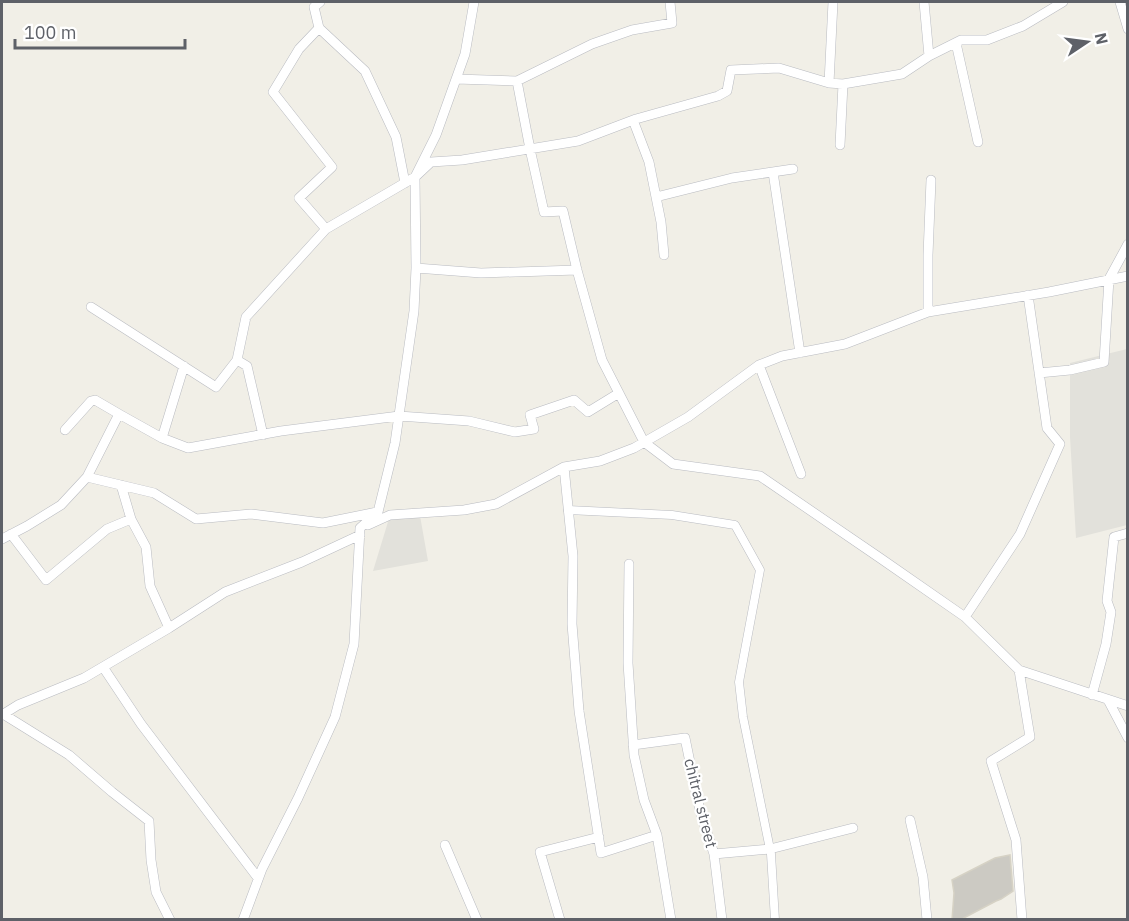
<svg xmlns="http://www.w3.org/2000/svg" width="1129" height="921" font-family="'IBM Plex Sans',sans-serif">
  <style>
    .industrial { fill: #e2e1db }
    .building { fill: #cccac3; stroke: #d6d2c5; stroke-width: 1.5 }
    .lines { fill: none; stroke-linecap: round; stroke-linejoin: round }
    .pedestrian-casing { stroke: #b9bbc1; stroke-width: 9 }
    .minor-casing { stroke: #b9bbc1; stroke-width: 10 }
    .pedestrian { stroke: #fff; stroke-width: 8 }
    .minor { stroke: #fff; stroke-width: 9 }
    .labels { text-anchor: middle; stroke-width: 4.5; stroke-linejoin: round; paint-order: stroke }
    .street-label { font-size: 16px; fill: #5e6168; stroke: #fff }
  </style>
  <rect width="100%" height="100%" fill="#f1efe7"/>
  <path class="industrial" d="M1127,349v176l-51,13 -6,-101v-74z
    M419,510l9,51 -55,10 18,-59z"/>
  <path class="building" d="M1010,855l3,36 -12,8 -5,2 -36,19h-8l2,-27 -2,-13 43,-22z"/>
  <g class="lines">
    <defs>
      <path id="pedestrian" d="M568,510l104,5 63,10 25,45 -21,112 4,35 28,137 4,66"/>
      <path id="minor" d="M320,2l-6,5 5,21 -20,21 -26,43 59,75 -33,31 27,31 89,-52 16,-15 31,-2 116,-19 58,-22 82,-23 9,-5 4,-21 48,-2 50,15 4,-81
        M924,2l5,54
        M1120,2l8,27
        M319,28l46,43 31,66 9,46
        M956,43l22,99
        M456,79l61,2 75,-37 40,-14 40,-7 -2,-21
        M517,81l13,68 14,63 19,-1 14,59 25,90 42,82 29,22 87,12 120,82 85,59
        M829,83l14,1 59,-10 27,-18 32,-16h26l36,-14 40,-24
        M633,120l16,42 12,60 3,33
        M840,145l3,-61
        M773,172l27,181
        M656,197l76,-19 61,-9
        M416,268l65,5 96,-3
        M91,307l125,80 21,-27 9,-43 80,-88
        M928,312v-57l3,-75
        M237,360l10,6 16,69
        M759,365l42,109
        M1039,373l31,-3 34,-8 5,-83 19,-35
        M65,430l26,-29 4,-1 24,14
        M162,438l22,-72
        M564,467l9,89 -1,68 7,87 22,142 56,-18 14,85
        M87,477l32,-63 43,24 26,10 93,-17 118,-15 70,5 46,11 19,-3 -4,-14 44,-15 14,12 31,-19
        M368,525l22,-10 74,-5 32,-6 68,-37 36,-6 34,-13 54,-31 71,-52 23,-9 63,-12 83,-32 121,-20 79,-16
        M11,534l35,46 61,-51 24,-10
        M2,539l25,-13 34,-21 26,-28 67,16 42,26 55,-5 72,9 54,-11
        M629,564l-1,99 6,92 10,45 13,35
        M169,628l56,-36 77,-30 58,-27
        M103,667l38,57 117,154
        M1019,670l-54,-53 55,-83 40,-90 -13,-16 -19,-133
        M1092,695l14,-51 5,-32 -4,-11 7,-64 14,-4
        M1108,700l20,38
        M3,714l66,41 43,37 37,29 2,39 5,32 14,28
        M2,715l16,-10 66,-27 85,-50 -19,-42 -4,-39 -15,-28 -10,-34
        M633,745l52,-7 15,73 14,43 8,66
        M910,820l13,57 4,43
        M445,845l32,75
        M714,854l56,-5 83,-21
        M243,920l19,-51 36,-71 37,-81 19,-73 6,-116 18,-16 17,-69 19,-132 2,-43 -1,-91 21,-42 29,-81 9,-52
        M560,920l-20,-68 59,-15
        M1022,920l-6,-80 -25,-79 39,-24 -11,-67 109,36"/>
    </defs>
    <use href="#pedestrian" class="pedestrian-casing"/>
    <use href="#minor" class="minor-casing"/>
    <use href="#pedestrian" class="pedestrian"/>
    <use href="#minor" class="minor"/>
  </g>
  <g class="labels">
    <g class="street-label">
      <text transform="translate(701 803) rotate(76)" y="6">chitral street</text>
    </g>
  </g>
  <rect width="1129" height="921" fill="none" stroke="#5e6168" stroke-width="6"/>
  <g transform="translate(1087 42) rotate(77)" stroke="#ffffff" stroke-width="4.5" paint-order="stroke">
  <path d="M0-4.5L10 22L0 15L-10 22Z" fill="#5e6168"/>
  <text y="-9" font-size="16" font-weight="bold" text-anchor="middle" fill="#5e6168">N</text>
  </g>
  <path d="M15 39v9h170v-9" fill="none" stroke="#5e6168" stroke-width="3"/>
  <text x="24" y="39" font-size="18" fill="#5e6168" stroke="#ffffff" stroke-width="4.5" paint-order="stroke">100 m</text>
</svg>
